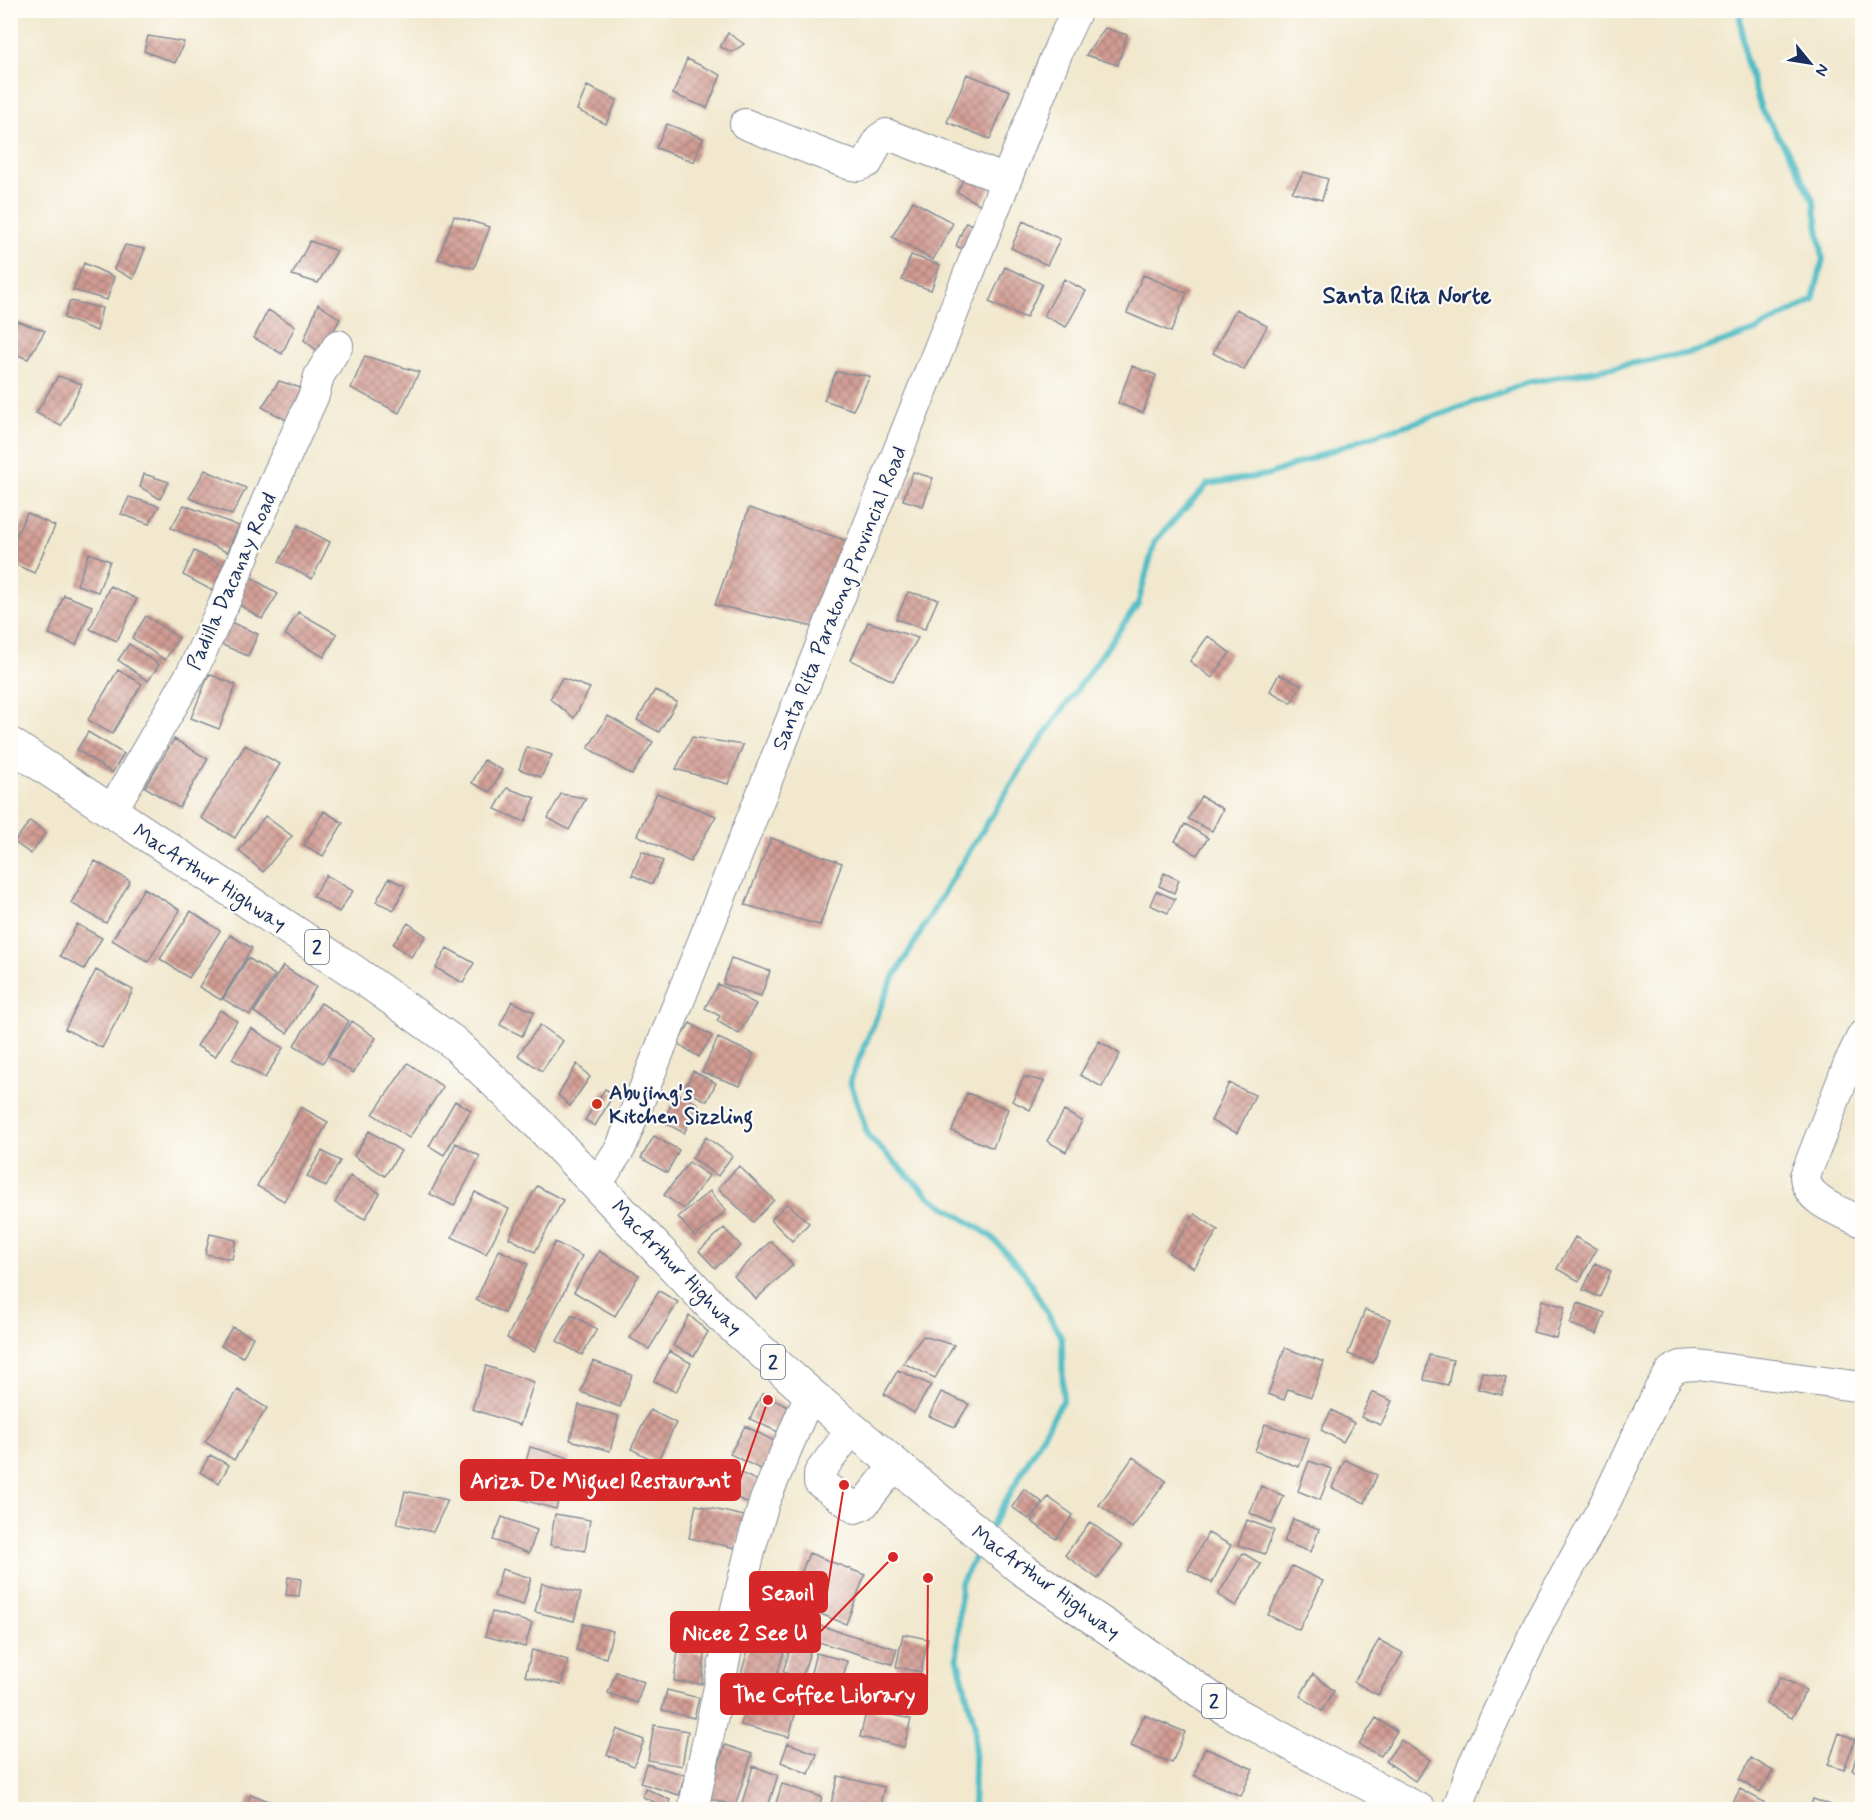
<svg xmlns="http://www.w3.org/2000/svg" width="1873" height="1820" font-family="Mynerve,sans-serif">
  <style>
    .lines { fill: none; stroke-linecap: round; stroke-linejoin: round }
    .stream { stroke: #4ebcc4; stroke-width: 6 }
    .building { fill: url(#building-cross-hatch) }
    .minor-casing { stroke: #868c96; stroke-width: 32 }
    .highway-casing { stroke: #868c96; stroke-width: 35 }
    .minor { stroke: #fff; stroke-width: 30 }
    .highway { stroke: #fff; stroke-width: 33 }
    .poi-dot { fill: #c8321e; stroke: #fdfcf7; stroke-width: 2 }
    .labels { text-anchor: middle; stroke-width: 4.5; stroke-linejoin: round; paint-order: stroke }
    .shield { fill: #fdfcf7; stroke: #5f6c8c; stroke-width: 1.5 }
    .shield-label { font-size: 20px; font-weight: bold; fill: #1b2f5e }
    .street-label { font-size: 21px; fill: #1b2f5e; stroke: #fdfcf7 }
    .poi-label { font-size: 21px; font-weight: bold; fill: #1b2f5e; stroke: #fdfcf7; text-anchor: start }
    .quarter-label { font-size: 24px; font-weight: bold; fill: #1b2f5e; stroke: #fdfcf7 }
    .leader { fill: none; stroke: #d62828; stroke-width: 2 }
    .callout-dot { fill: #d62828; stroke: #fdfcf7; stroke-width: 2 }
    .callout { fill: #d62828; stroke: #d62828; stroke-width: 2 }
    .callout-label { font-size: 22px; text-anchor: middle; font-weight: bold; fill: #fff }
  </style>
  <defs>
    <pattern id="building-cross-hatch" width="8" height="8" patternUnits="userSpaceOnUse" patternTransform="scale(1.5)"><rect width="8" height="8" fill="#d29c93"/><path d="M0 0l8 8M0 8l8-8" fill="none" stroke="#aa807b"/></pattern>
  </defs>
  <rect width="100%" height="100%" fill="#fdfcf7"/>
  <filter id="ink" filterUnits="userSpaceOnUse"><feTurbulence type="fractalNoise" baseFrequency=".0167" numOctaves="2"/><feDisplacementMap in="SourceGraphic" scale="12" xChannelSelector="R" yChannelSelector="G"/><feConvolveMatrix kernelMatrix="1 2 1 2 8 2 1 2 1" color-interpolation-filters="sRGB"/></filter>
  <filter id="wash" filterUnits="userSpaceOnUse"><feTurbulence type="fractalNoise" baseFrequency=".008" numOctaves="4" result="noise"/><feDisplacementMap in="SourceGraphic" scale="24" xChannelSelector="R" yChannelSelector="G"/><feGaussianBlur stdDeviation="1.35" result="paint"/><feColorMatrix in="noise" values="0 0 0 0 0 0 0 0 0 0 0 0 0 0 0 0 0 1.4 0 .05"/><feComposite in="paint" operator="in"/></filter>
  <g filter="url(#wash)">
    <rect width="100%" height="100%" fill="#f1e8ce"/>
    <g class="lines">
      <path class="stream" d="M989,1530l74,-130 -1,-61 -37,-65 -34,-38 -61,-39 -62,-61 -18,-55 40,-97 65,-110 75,-119 108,-151 17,-63 53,-57 59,-9 101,-38 77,-24 81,-30 168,-31 61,-21 58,-31 10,-41 -9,-57 -20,-41 -33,-52 -16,-52 -5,-41 1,-6
        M973,1810l2,-83 -18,-71 4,-73 19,-36"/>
    </g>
    <g id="blocks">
      <path class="building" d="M1105,28l22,7 -9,30 -32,-10z
        M728,33l16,11 -12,8 -12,-5z
        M148,36l36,6 -9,21 -31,-12z
        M687,59l34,16 -14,33 -34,-14z
        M967,74l43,17 -20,48 -43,-17z
        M587,86l30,14 -11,24 -29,-14z
        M667,124l36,14 -9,24 -38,-14z
        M967,172l24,13 -10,20 -24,-13z
        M1304,172l24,7 -6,21 -30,-8z
        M913,201l40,22 -20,37 -41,-23z
        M454,216l36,11 -16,41 -36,-9z
        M1023,221l37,18 -13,26 -36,-17z
        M966,222l12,6 -10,23 -12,-5z
        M310,241l27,10 -19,32 -26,-8z
        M125,245l20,4 -12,30 -19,-10z
        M911,255l29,10 -9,25 -29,-10z
        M84,263l30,14 -7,23 -34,-10z
        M1005,267l37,17 -16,34 -37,-16z
        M1143,275l44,18 -16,39 -44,-19z
        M1064,279l22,12 -20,36 -22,-11z
        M70,301l32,7 -5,23 -33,-13z
        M318,304l22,15 -19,35 -17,-14z
        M1236,309l31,17 -23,44 -31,-17z
        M268,310l27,16 -13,28 -28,-16z
        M17,321l28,10 -17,28 -18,-7v-14z
        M365,356l54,16 -20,41 -48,-25z
        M1132,366l24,9 -13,38 -25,-10z
        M836,372l34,4 -17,34 -29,-10z
        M58,376l24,8 -21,42 -25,-13z
        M279,381l28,9 -19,31 -26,-14z
        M205,470l41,18 -14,27 -43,-17z
        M913,472l20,6 -10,28 -20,-6z
        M144,474l25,8 -9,17 -20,-12z
        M129,497l30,9 -10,18 -28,-10z
        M184,505l55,21 -12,26 -56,-24z
        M749,508l99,33 -34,86 -99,-22z
        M27,513l28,13 -21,47 -24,-11v-14z
        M298,525l32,17 -18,37 -33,-17z
        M194,551l37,18 -14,24 -34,-18z
        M89,553l21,8 -12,31 -21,-7z
        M249,576l29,18 -16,25 -29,-18z
        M110,586l27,13 -20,42 -27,-12z
        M908,592l30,7 -13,30 -29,-10z
        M64,595l28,11 -16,39 -27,-11z
        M298,612l39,22 -13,23 -39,-22z
        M146,616l33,22 -14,22 -33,-22z
        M228,621l30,13 -10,22 -30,-13z
        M868,622l50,16 -25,43 -42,-21z
        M1208,636l22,17 -18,25 -22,-17z
        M129,644l30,21 -11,16 -30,-21z
        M118,670l24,14 -30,50 -24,-14z
        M209,674l27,11 -17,44 -28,-11z
        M1279,674l22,11 -10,18 -21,-12z
        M562,678l28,10 -16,30 -24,-19z
        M655,690l22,12 -18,30 -22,-12z
        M608,716l45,26 -21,33 -44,-27z
        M88,732l36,22 -12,19 -35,-23z
        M692,737l51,8 -15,39 -52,-15z
        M174,739l34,20 -29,49 -34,-21z
        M245,745l35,19 -45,74 -34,-20z
        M527,747l25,8 -11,22 -22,-8z
        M484,760l18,10 -12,22 -18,-9z
        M507,788l28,10 -10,24 -30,-13z
        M657,793l59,23 -26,46 -53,-27z
        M561,794l25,4 -17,32 -21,-12z
        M1201,796l22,13 -11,22 -24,-12z
        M324,811l19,12 -20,33 -19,-11z
        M265,816l27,20 -29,36 -24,-21z
        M30,821l16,12 -15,21 -17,-12z
        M1185,824l23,14 -11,17 -22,-14z
        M771,838l71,25 -22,62 -75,-20z
        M642,851l21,10 -11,23 -20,-9z
        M95,861l35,20 -24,42 -35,-20z
        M1164,873l15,7 -5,13 -15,-7z
        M326,875l27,16 -14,21 -26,-16z
        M389,878l16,8 -11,24 -18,-8z
        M144,888l36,22 -32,52 -36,-22z
        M1156,891l19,8 -7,14 -18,-8z
        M191,911l29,20 -31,47 -29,-19z
        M408,923l18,13 -15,21 -18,-13z
        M77,924l25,14 -18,31 -24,-13z
        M230,935l22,13 -31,52 -22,-13z
        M447,948l27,15 -11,20 -27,-15z
        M248,958l27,17 -25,40 -27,-16z
        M731,958l39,13 -9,25 -38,-12z
        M283,966l33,21 -29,46 -33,-21z
        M96,970l37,20 -31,58 -37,-19z
        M718,984l38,20 -17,30 -22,-13 3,-5 -15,-8z
        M512,1001l22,11 -12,24 -22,-11z
        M321,1003l28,18 -26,42 -29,-18z
        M220,1010l17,11 -22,36 -18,-11z
        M352,1021l24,17 -23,35 -25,-17z
        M690,1023l22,13 -13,21 -22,-14z
        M540,1025l23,16 -21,30 -24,-16z
        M251,1028l32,20 -18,30 -33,-19z
        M718,1038l36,16 -14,32 -38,-14z
        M1099,1041l21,13 -18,33 -22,-12z
        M408,1063l35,24 -34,51 -36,-24z
        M577,1064l13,13 -20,29 -12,-11z
        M693,1071l23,12 -9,18 -23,-11z
        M1024,1077l20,4 -14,29 -18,-9z
        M1229,1083l26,12 -18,38 -26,-12z
        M605,1089l9,5 -19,32 -10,-6z
        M677,1093l21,11 -14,29 -21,-11z
        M967,1093l41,16 -15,39 -41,-17z
        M455,1101l16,9 -27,45 -15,-9z
        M301,1107l27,15 -44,79 -27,-15z
        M1064,1111l18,10 -16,31 -19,-11z
        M369,1131l32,20 -16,25 -31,-20z
        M654,1136l25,14 -12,23 -26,-15z
        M706,1137l26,19 -14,20 -26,-18z
        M456,1143l24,13 -26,50 -24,-12z
        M322,1151l18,10 -14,26 -19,-11z
        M689,1162l20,14 -25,33 -20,-14z
        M739,1166l35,34 -21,22 -35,-34z
        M350,1176l30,17 -15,26 -30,-16z
        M537,1186l26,14 -28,52 -26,-14z
        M710,1191l16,20 -31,26 -17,-20z
        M475,1192l34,17 -23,45 -34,-17z
        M787,1203l22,20 -17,18 -21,-21z
        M1195,1214l23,16 -24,38 -25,-15z
        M724,1228l17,18 -26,22 -16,-17z
        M210,1234l26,6 -4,19 -27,-5z
        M1575,1237l22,12 -18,32 -22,-12z
        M771,1241l22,24 -37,34 -22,-23z
        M555,1242l27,14 -48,96 -27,-14z
        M499,1250l29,14 -24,49 -28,-13z
        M599,1251l40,24 -24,41 -41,-24z
        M1595,1263l16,8 -11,26 -17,-7z
        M659,1291l19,11 -29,47 -19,-11z
        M1542,1300l23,7 -9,31 -23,-6z
        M1578,1303l27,10 -8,21 -27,-10z
        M1365,1310l25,9 -17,44 -25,-9z
        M572,1315l25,14 -15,26 -25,-14z
        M689,1315l19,17 -14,24 -21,-10z
        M232,1327l21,10 -10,20 -22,-11z
        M923,1336l31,9 -19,33 -32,-15z
        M1285,1348l39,14 -13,35 -23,-8 -4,11 -16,-6z
        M669,1351l22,12 -15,29 -22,-11z
        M1429,1355l24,5 -5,25 -24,-5z
        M593,1361l39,14 -12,32 -39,-15z
        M486,1366l48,16 -14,43 -48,-16z
        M898,1370l33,15 -17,28 -30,-19z
        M1482,1372l24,6 -4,17 -24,-6z
        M238,1390l29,18 -33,52 -29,-18z
        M941,1392l28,12 -14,23 -26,-11z
        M1372,1392l20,9 -11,24 -20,-8z
        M762,1394l28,14 -12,24 -28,-13z
        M579,1405l40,11 -9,35 -40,-11z
        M650,1410l26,13 -19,39 -26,-13z
        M1332,1410l22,13 -11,19 -22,-12z
        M1265,1424l44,15 -10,28 -44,-16z
        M745,1426l33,17 -14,28 -34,-17z
        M530,1447l40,11 -14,51 -40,-11z
        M210,1455l19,10 -10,18 -19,-11z
        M1133,1457l33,24 -34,47 -33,-23z
        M1345,1460l32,15 -12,28 -33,-15z
        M1309,1461l23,8 -12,31 -22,-9z
        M728,1467l30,14 -10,22 -30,-14z
        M1261,1486l23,10 -12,27 -22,-10z
        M1024,1489l18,13 -13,17 -17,-12z
        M405,1491l43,9 -15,32 -36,-8z
        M1048,1497l25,18 -17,24 -25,-18z
        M696,1505l48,11 -8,32 -47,-10z
        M555,1514l35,6 -5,31 -35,-6z
        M502,1517l35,13 -8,23 -36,-13z
        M1293,1519l26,10 -8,23 -27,-10z
        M1247,1520l27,10 -9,24 -27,-9z
        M1090,1522l32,24 -24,33 -33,-24z
        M1208,1533l23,12 -19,38 -24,-13z
        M809,1553l56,22 -19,49 -56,-22z
        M1243,1553l18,11 -25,42 -18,-11z
        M1292,1566l31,15 -24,49 -31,-15z
        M502,1569l29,9 -8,27 -29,-9z
        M288,1577l13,2 -2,17 -13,-1z
        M542,1583l39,10 -7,28 -39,-9z
        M755,1606l142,43 -5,15 -137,-41z
        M492,1612l40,11 -7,24 -40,-11z
        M583,1624l30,7 -7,27 -30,-8z
        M903,1634l25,5 -7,33 -25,-5z
        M752,1636l34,10 -12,38 -33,-10z
        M1379,1640l24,13 -25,42 -24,-13z
        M791,1646l19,5 -8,27 -19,-6z
        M532,1650l36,10 -7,25 -36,-9z
        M678,1651l27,3 -3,30 -28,-3z
        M816,1653l31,8 -6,27 -32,-8z
        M616,1672l28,10 -7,21 -29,-10z
        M1313,1674l21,17 -12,20 -22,-15z
        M1780,1677l26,13 -14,28 -26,-14z
        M667,1690l32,8 -5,20 -32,-8z
        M749,1694l48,13 -8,30 -48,-12z
        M867,1709l44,10 -7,28 -44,-10z
        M1144,1715l41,17 -13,31 -41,-17z
        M1376,1718l21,13 -16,25 -22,-11z
        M654,1725l34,6 -6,35 -34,-6z
        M617,1729l27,11 -10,26 -27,-11z
        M1839,1733l16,6 -11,31 -16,-5z
        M1862,1738v35l-10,-3z
        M1401,1740l29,20 -15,21 -29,-20z
        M788,1743l29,11 -8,20 -28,-12z
        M725,1745l27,9 -17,52 -26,-8z
        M1205,1748l48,21 -12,27 -47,-21z
        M1751,1758l22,13 -13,21 -21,-12z
        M646,1764l39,11 -6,20 -39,-12z
        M753,1766l25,9 -11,35 -25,-7z
        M838,1776l46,11 -5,23h-26l-22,-6z
        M782,1784l40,13 -4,13 -44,-1z
        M645,1788l25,12 -3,8 -24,-11z
        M1740,1789l24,13 -4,8h-31z
        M251,1794l37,15v1h-44z
        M1813,1799l30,10v1h-34z"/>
    </g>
  </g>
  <g filter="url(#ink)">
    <use href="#blocks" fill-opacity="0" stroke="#868c96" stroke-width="1.5"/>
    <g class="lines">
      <defs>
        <path id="minor" d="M745,124l106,41 7,1 10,-4 11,-23 7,-5 120,46
          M111,812l81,-140 31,-66 54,-130 37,-81 5,-19 19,-31
          M1862,1036l-13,27 -44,113c2,27 36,35 57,46
          M597,1184l24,-37 385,-967 54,-134 17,-36
          M852,1429l-33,44v9l36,26 8,-3 32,-40
          M693,1810l38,-180 21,-87 13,-43 45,-106
          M1457,1810l16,-45 68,-146 62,-112 56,-117 12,-19 10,-5 16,-1 165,22"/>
        <path id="highway" d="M10,744l343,227 100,71 78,74 189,199 90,79 212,175 203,139 92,50 102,52"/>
      </defs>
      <use href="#minor" class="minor-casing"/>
      <use href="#highway" class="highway-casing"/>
      <use href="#minor" class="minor"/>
      <use href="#highway" class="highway"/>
    </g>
  </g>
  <circle class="poi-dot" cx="597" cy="1104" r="6"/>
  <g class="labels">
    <g class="shield">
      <rect x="305" y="930" width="24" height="34" rx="4.5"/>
      <rect x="761" y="1345" width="24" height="34" rx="4.5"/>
      <rect x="1202" y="1684" width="24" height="34" rx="4.5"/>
    </g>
    <g class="shield-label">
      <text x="317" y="954">2</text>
      <text x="773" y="1369">2</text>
      <text x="1214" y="1708">2</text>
    </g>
    <g class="street-label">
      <text transform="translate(231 581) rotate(-66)" y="7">Padilla Dacanay Road</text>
      <text transform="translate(839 598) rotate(-68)" y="7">Santa Rita Paratong Provincial Road</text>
      <text transform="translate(210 877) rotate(33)" y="7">MacArthur Highway</text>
      <text transform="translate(677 1267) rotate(46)" y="7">MacArthur Highway</text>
      <text transform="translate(1046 1582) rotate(36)" y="7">MacArthur Highway</text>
    </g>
    <g class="poi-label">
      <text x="609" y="1099">Abujing's<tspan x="609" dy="24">Kitchen Sizzling</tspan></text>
    </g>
    <g class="quarter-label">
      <text x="1407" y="303">Santa Rita Norte</text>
    </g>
  </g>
  <path class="leader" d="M768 1400L740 1480M844 1485L827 1592M893 1557L820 1632M928 1578L927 1694"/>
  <g class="callout-dot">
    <circle cx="768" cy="1400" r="6"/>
    <circle cx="844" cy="1485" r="6"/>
    <circle cx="893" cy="1557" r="6"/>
    <circle cx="928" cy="1578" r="6"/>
  </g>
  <g class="callout">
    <rect x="461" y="1460" width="279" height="40" rx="6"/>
    <rect x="750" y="1572" width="77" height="40" rx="6"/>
    <rect x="671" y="1612" width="149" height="40" rx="6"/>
    <rect x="721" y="1674" width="206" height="40" rx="6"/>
  </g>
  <g class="callout-label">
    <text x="601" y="1488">Ariza De Miguel Restaurant</text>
    <text x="788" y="1600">Seaoil</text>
    <text x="745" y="1640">Nicee 2 See U</text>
    <text x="824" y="1702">The Coffee Library</text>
  </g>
  <rect width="1873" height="1820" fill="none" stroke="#fdfcf7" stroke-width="36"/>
  <g transform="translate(1810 63) rotate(120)" stroke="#fdfcf7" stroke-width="4.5" paint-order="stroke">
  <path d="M0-4.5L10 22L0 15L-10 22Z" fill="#1b2f5e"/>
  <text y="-9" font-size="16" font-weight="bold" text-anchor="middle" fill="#1b2f5e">N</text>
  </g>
</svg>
